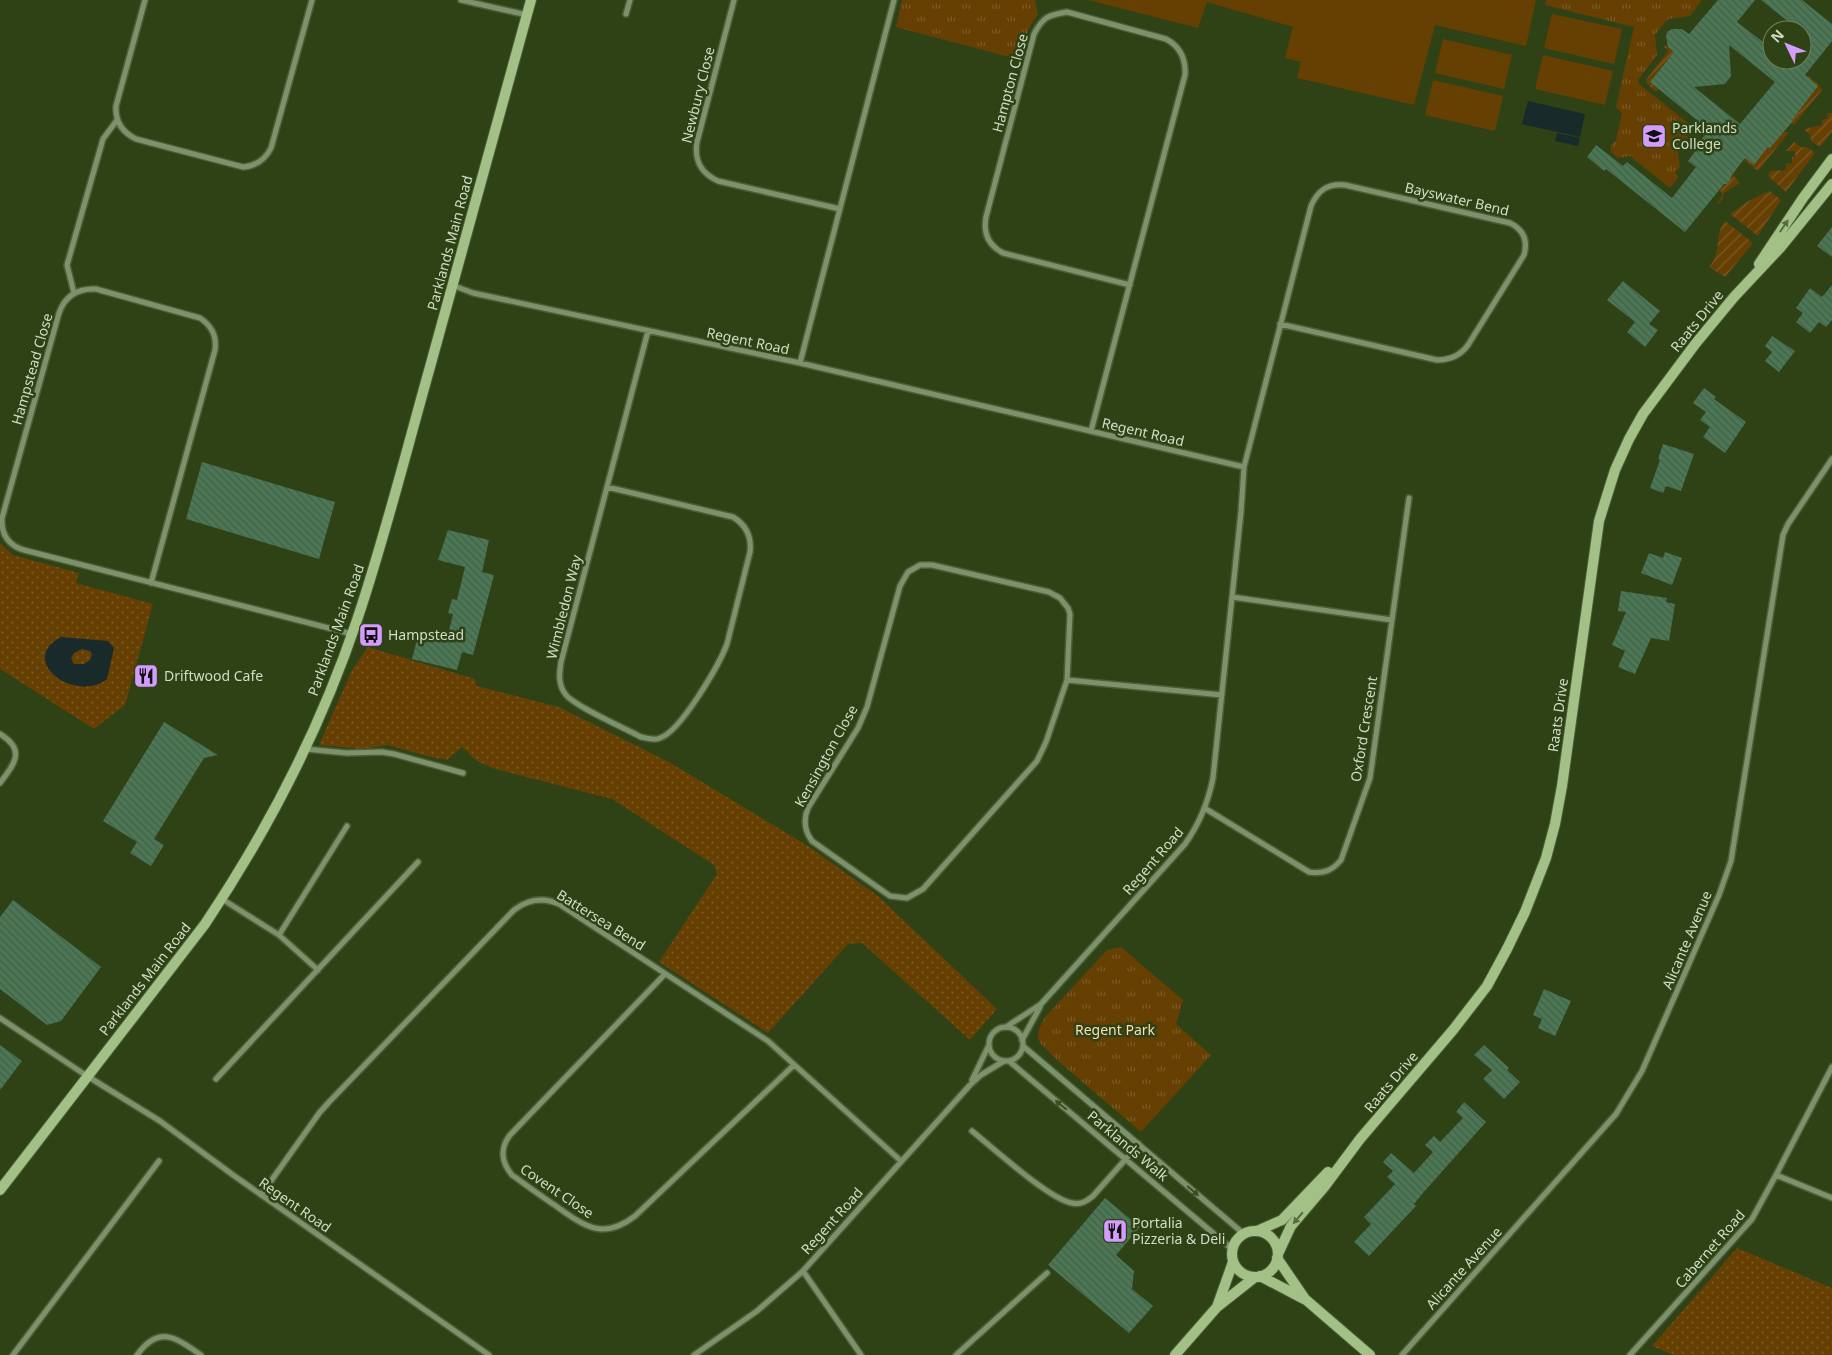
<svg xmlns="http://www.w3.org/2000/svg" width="1832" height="1355" font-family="'Noto Sans',sans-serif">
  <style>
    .grass { fill: url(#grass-dots) }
    .park { fill: url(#park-tufts) }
    .garden { fill: url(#garden-furrows) }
    .pitch { fill: #663f03 }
    .water { fill: #182b2a; fill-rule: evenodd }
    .building { fill: url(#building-back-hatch); fill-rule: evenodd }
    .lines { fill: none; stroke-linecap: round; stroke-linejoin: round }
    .street-casing { stroke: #4b5e36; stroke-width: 8 }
    .secondary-casing { stroke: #4b5e36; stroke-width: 12 }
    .street { stroke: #7e916d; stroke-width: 5 }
    .secondary { stroke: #a3c187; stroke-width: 10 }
    .oneway { fill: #576e3e }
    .oneway2 { fill: #3a4e23 }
    .labels { text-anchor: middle; stroke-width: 5; stroke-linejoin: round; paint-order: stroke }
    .street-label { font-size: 14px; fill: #d0ddc5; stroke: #2e4216 }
    .poi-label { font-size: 14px; fill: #d0ddc5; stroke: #2e4216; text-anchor: start }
    .park-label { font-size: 14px; fill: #fddbb5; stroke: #2e4216 }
  </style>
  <defs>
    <pattern id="grass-dots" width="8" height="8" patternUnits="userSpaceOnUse" patternTransform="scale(1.25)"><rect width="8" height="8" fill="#663f03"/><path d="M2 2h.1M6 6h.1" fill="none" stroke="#7b5a26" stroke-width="1.8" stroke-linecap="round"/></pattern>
    <pattern id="park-tufts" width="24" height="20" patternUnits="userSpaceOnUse" patternTransform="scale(1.25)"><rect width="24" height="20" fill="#663f03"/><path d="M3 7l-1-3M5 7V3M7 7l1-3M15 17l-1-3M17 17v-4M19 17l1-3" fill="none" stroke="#7b5a26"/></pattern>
    <pattern id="garden-furrows" width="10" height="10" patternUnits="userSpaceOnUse" patternTransform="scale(1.25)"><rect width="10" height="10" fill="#663f03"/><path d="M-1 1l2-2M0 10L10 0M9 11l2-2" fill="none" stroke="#7b5a26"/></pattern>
    <pattern id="building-back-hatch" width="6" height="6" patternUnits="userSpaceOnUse" patternTransform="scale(1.25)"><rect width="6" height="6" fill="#4b7755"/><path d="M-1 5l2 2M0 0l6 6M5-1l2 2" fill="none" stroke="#455f49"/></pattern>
  </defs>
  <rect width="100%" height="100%" fill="#2e4216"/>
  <path class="grass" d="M0,543l13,12 66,18 -3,10 77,21 -28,101 -31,24 -94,-60z
    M368,647l107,32 2,7 82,21 110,55 139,84 70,50 119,113 -27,31 -108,-97 -14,1 -80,89 -109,-71 58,-88 -3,-9 -102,-66 -120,-31 -15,-7 -15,-14 -15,13 -21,-4 -38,-11 -25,4 -44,-4 33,-75z
    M1737,1248l95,40v67h-158l-22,-9z"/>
  <path class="park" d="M902,0h133l3,15c-12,12 -13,29 -17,45l-125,-33z
    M1546,0h156l-12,16 -22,3 -13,16 2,20 -19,25 1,4 54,43 1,6 -16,20 2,14 -5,6 4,4 -9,11 -40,-32 -12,2 -7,-6v-6l5,-6 6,-27 -6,-6 18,-80 -89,-22z
    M1121,947l62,53 -7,24 35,31 -70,77 -83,-71 -18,-18 -2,-6 1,-8 6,-12 62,-67z"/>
  <path class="garden" d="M1665,45l20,16 -21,3 -14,18 8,7 -2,3 -9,-8 -1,-4 22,-29 -4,-4z
    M1807,75l12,10 3,5 -29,36 -1,-6 26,-34 -12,-10z
    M1827,113h5v19l-12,15 -9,-6 -1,-8 -2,1 -4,-5 18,-4v-5l6,-2z
    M1782,132h7l-31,39 -14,-11 -2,2 -6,-4 32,-11z
    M1794,142l7,5h6l8,6 -29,39 -18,-16 2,-5 16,-1v-6l6,-1v-6h3v-6h-9z
    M1735,166l2,3 -4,6 7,8 -16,10 -1,5 -4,6 -2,-1 5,-7v-3l-3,-4 12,-10v-3z
    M1770,191l11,9 -23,36 -28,-22 17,-12 19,-10 2,1z
    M1725,221l28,22 -28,34 -16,-10c14,-17 4,-29 16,-46z"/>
  <path class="pitch" d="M1088,0h448l-10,46 -91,-21 -21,80 -117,-27 4,-16 -16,-4 8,-31 -86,-25 -9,26z
    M1552,14l70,15 -8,35 -70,-16z
    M1443,39l69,16 -8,34 -69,-16z
    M1543,55l70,16 -8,34 -70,-16z
    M1433,80l70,16 -8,35 -70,-16z"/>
  <path class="water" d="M1528,101l57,13 -5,23 -58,-13z
    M1557,133l23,5 -2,8 -23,-5z
    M61,637l47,4 6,7 -7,31c-33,25 -90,-19 -46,-42zM82,649l8,2 2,3 -2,6 -6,4h-10l-3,-6 3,-5z"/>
  <path class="building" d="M1718,0h37l-18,22 35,27v11h30v-30h-3l-38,-30h41l30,24v17l-27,34 13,11 -26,34 1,1 -23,27 -2,-1 -14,18 -9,-7 -14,18v3l-4,5h-3l-39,48 -79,-63 -2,2 -17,-14 9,-12 27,21 4,-4 45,36 24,-31 -8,-6 14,-19 -2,-1 9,-11 -59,-48 24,-30 -6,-5 -2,-10 1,-5 5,-3h10l7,5zM1729,45l46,37 -35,42 -46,-37 31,-3 6,-8z
    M1832,227v30l-15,-11z
    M1623,281l37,30 -11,13 9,6 -13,17 -18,-15 8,-10 -28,-22z
    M1832,285v35l-6,7 -7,-5 -9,11 -14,-11 7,-9 -7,-5 14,-20 12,9z
    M1772,336l23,15 -16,21 -14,-11 7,-9 -7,-6z
    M1704,388l12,9 -2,2 32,23 -21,31 -22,-16 7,-10 -10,-7 6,-8 -13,-9z
    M1663,444l31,10 -13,37 -15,-5 -3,7 -13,-5 10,-28 -2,-1z
    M202,462l133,40 -16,57 -133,-40z
    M448,530l41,10 -7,32 12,3 -21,80 -11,-3 -5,18 -45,-11 6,-23 28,7 7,-29 -5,-1 4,-14 5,1 8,-33 -27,-7z
    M1665,552l17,6 -10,27 -31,-12 8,-20 14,5z
    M1621,591l46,7 -1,4 9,2 -6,37 -18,-3 -16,36 -17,-7 7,-16 -13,-6 14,-33 -8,-1z
    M164,722l54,33 -14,3 -50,81 10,6 -13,21 -21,-13 7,-11 -34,-21z
    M13,900l88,67 -40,54 -14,4 -47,-36v-72z
    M1544,989l27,12 -16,35 -17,-8 4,-9 -9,-4z
    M0,1045l22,16 -22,29z
    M1484,1045l25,23 -2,2 13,12 -16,17 -21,-20 9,-9 -18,-15z
    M1464,1102l22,20 -63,71 -9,11 2,2 -47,50 -15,-14 17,-18 -7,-7 31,-33 -8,-7 6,-6 -10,-9 8,-9 23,20 19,-21 -8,-7 9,-9 6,6 23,-24 -7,-6z
    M1105,1198l35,29 -24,28 18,16 -2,18 21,17 -24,27 -81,-68z"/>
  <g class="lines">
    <defs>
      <path id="street" d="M145,0l-29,106c-1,15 6,26 20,33l107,28c13,-1 22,-7 28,-19l41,-148
        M461,0l66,15
        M734,0l-37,142c-3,19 4,31 21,39l122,28
        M626,14l4,-14
        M452,285l21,8 327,70 444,104
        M74,293l-7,-28 36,-126 14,-19
        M800,363l94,-363
        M1091,431l94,-356c1,-16 -4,-28 -19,-36l-99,-27c-19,3 -24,5 -33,22l-48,183c-3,16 2,28 17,36l127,32
        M607,487l126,30c13,8 19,19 17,35l-23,92c-8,21 -46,87 -67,94 -6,3 -13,0 -19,-1 -16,-9 -65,-30 -75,-42 -8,-10 -7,-21 -5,-33l87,-331
        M920,565h12l117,27 11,6 8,10 2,6 -3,66 -21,62 -9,19 -114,128 -16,9 -17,-2 -78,-55c-8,-11 -9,-21 -4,-33l50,-80 9,-21 33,-121 8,-14z
        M151,583l64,-233c2,-14 -3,-24 -15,-32l-104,-29c-19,-1 -31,7 -37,24l-57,205c-1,16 6,27 22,32l328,84
        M1232,597l160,23
        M1067,680l155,15
        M0,734c26,16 15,29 0,49
        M305,749l42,4 35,-1 12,2 69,19
        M1206,809l103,63c14,2 23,-1 32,-12l29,-82 39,-280
        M222,899l57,36 39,35
        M279,935l68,-109
        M665,974l-155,161c-10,13 -9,27 2,40 14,10 29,21 44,31 28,20 47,35 79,10l159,-151
        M0,1018l87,58 73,45 73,54 256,180
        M1006,1027l35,-23 144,-160c15,-21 23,-41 28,-66l28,-266 3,-45 67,-261c7,-16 17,-23 34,-21l165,38c14,7 18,18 14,32l-56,90c-8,11 -18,15 -31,15l-157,-36
        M989 1044a17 17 0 1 1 34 0a17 17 0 1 1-34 0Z
        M1022,1040l18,-33
        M1023,1046l221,188
        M1009,1061l223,188
        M216,1079l202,-217
        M972,1080l17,-35
        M972,1131c21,17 77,68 100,72 9,2 15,-2 21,-7l46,-52
        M1776,1175l56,23
        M261,1195l59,-83 10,-11 184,-191c14,-11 29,-13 45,-6l209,137 133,120
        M803,1271l58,84
        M13,1355l146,-194
        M137,1355c22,-31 39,-17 64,0
        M694,1355l63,-44 46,-40 167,-186 11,-10 23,-14
        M956,1355l91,-82
        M1402,1355l214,-241 26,-43 77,-176 12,-34 52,-326 5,-11 44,-65
        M1630,1355l122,-136 24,-44 56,-108"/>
      <path id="secondary" d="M1759,264l44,-66 29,-39
        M0,1190l205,-266c63,-94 116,-197 152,-304 28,-83 49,-168 73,-253 33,-122 67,-244 101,-367
        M1257,1231l25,-11 46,-48
        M1232 1254a23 23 0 1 1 46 0a23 23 0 1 1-46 0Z
        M1278,1254l13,-28 34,-40 35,-47 93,-109 34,-44 20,-37 18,-37 21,-54 9,-34 7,-38 37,-265 16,-51 14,-31 14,-25 53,-71 38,-46 46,-49 52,-64
        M1277,1258l28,41 65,56
        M1260,1276l44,23
        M1217,1307l16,-45
        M1175,1355l42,-48 38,-30"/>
    </defs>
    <use href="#street" class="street-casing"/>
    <use href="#secondary" class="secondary-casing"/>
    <use href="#street" class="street"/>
    <use href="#secondary" class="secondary"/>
  </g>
  <defs><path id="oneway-solid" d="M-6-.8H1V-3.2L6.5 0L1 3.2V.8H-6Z" transform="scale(1.25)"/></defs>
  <g class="oneway">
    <use href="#oneway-solid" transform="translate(1784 226) rotate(-56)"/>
    <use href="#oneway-solid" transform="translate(1298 1218) rotate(130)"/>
  </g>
  <g class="oneway2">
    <use href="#oneway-solid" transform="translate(1061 1105) rotate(-140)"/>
    <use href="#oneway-solid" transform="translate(1193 1191) rotate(41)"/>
  </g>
  <defs>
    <symbol id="school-square" viewBox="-11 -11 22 22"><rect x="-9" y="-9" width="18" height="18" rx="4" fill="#d49cfc" stroke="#2e4216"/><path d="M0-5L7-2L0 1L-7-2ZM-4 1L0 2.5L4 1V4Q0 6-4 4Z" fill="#111"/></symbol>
    <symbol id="bus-square" viewBox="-11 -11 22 22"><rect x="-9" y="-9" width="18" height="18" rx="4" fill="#d49cfc" stroke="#2e4216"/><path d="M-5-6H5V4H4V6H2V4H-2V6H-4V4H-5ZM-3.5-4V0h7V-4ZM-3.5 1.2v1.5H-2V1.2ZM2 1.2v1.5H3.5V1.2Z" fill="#111"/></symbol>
    <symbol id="restaurant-square" viewBox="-11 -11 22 22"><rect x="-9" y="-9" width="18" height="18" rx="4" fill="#d49cfc" stroke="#2e4216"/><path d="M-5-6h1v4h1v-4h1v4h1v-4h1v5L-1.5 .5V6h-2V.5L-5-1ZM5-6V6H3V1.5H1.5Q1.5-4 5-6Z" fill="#111"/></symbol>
  </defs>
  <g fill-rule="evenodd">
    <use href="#school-square" x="1640" y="122" width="28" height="28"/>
    <use href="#bus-square" x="357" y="621" width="28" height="28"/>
    <use href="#restaurant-square" x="132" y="662" width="28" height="28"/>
    <use href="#restaurant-square" x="1101" y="1217" width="28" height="28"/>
  </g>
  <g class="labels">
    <g class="street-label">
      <text transform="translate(1010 83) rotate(-75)" y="5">Hampton Close</text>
      <text transform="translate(698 95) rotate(-76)" y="5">Newbury Close</text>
      <text transform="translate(1457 199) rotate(13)" y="5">Bayswater Bend</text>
      <text transform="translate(450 243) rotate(-75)" y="5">Parklands Main Road</text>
      <text transform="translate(1697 321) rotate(-51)" y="5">Raats Drive</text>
      <text transform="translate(748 341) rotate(12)" y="5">Regent Road</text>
      <text transform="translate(32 369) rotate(-74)" y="5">Hampstead Close</text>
      <text transform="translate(1143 432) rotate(13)" y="5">Regent Road</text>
      <text transform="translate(564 607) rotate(-76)" y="5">Wimbledon Way</text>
      <text transform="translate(336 630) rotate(-70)" y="5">Parklands Main Road</text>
      <text transform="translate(1558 715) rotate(-82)" y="5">Raats Drive</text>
      <text transform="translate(1364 729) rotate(-81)" y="5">Oxford Crescent</text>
      <text transform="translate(826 756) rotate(-61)" y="5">Kensington Close</text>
      <text transform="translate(1153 861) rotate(-49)" y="5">Regent Road</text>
      <text transform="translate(601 920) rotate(32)" y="5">Battersea Bend</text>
      <text transform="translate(1687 940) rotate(-67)" y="5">Alicante Avenue</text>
      <text transform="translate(145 979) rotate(-52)" y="5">Parklands Main Road</text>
      <text transform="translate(1391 1082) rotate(-50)" y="5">Raats Drive</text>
      <text transform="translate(1128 1146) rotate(40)" y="5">Parklands Walk</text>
      <text transform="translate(557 1191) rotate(34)" y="5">Covent Close</text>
      <text transform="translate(295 1205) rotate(35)" y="5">Regent Road</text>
      <text transform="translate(832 1221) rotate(-48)" y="5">Regent Road</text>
      <text transform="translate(1710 1249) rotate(-49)" y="5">Cabernet Road</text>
      <text transform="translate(1464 1268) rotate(-48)" y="5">Alicante Avenue</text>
    </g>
    <g class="poi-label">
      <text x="1672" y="133">Parklands<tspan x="1672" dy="16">College</tspan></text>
      <text x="388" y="640">Hampstead</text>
      <text x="164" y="681">Driftwood Cafe</text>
      <text x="1132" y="1228">Portalia<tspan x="1132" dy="16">Pizzeria &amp; Deli</tspan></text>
    </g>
    <g class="park-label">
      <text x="1115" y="1035">Regent Park</text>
    </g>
  </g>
  <g transform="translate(1787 45) rotate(313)"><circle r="24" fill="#2e4216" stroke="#6f805c"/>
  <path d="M0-4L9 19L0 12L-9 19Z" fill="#d49cfc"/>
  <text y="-8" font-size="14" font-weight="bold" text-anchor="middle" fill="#d0ddc5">N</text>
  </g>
</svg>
